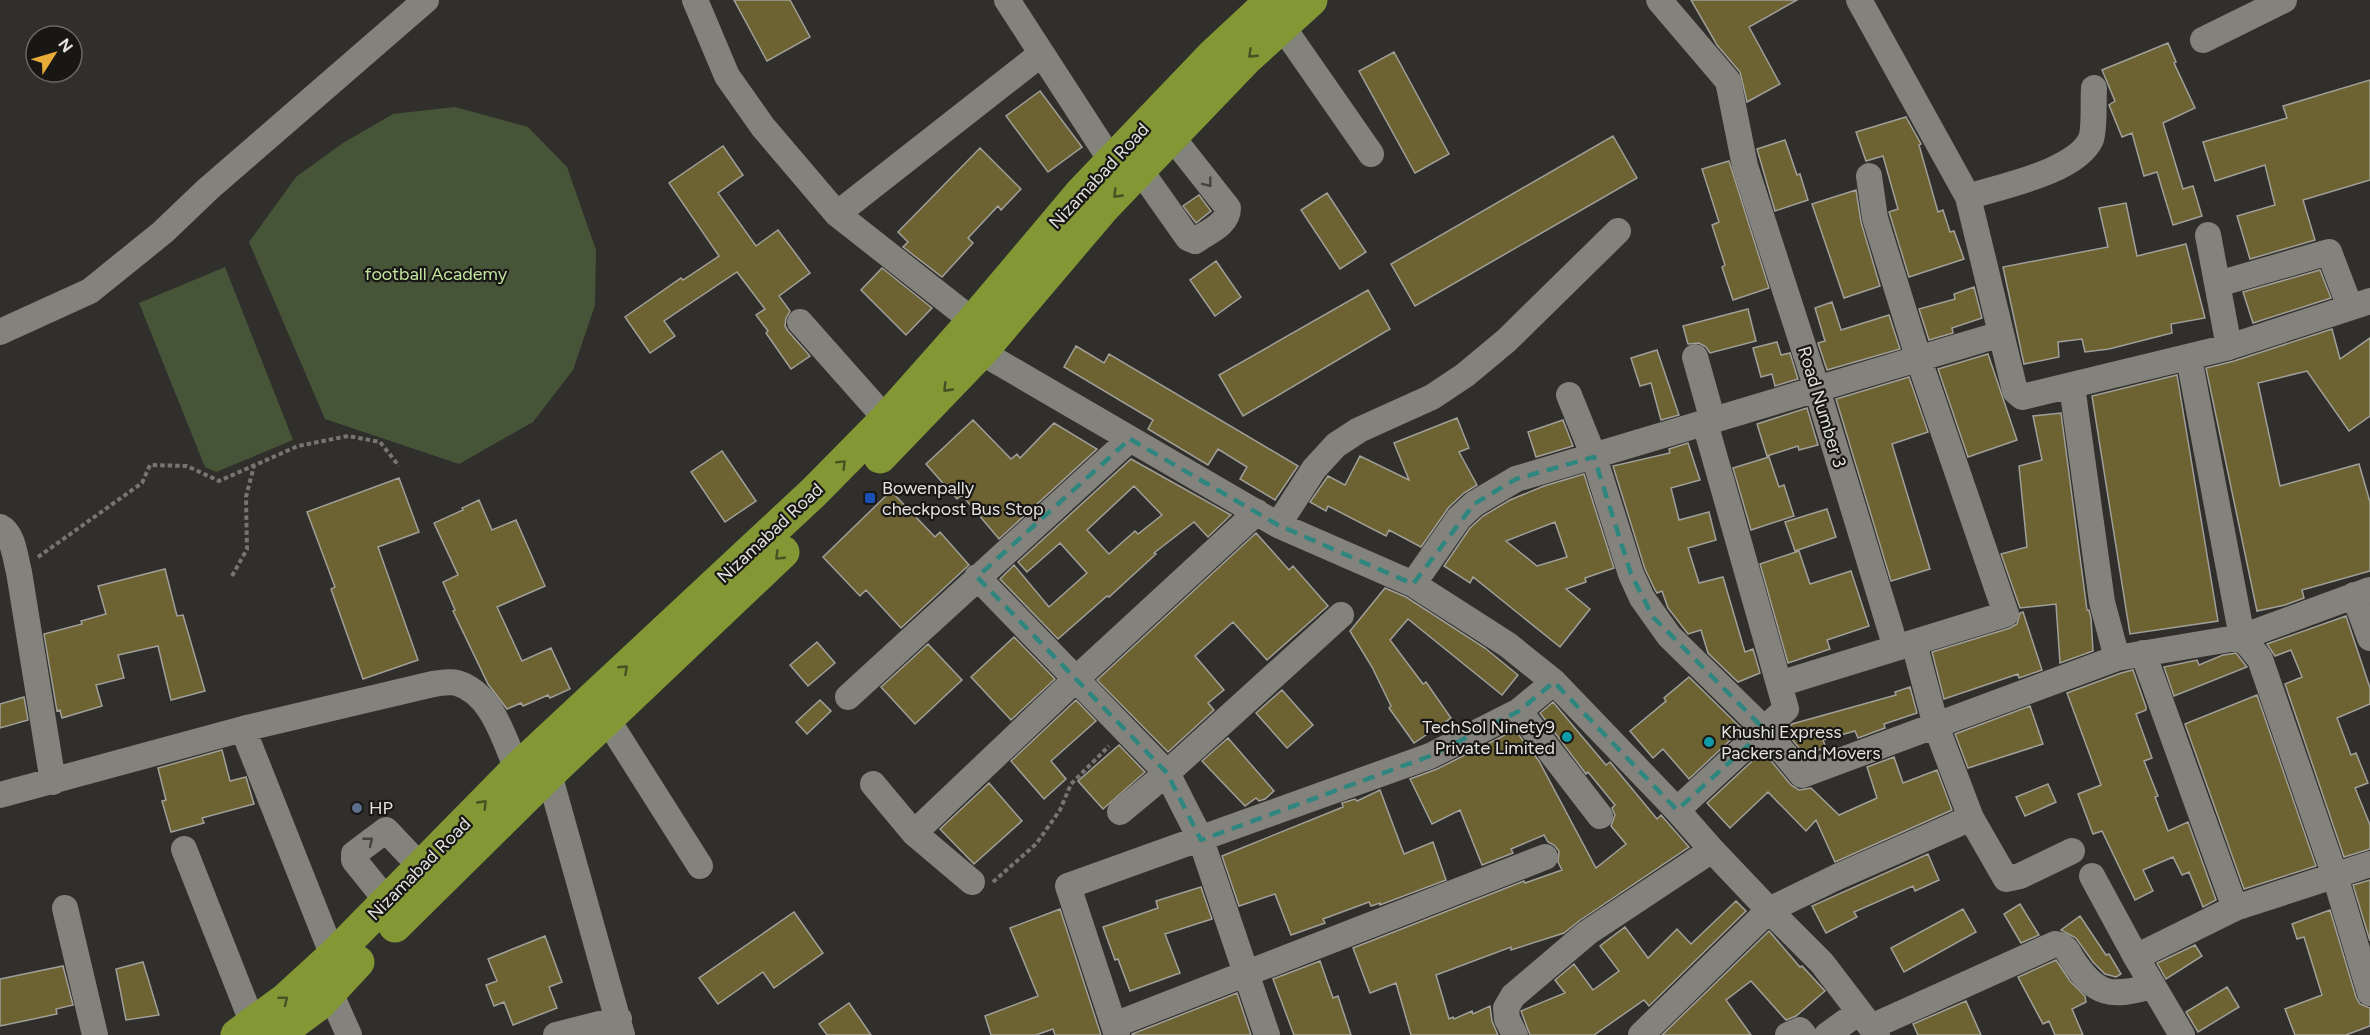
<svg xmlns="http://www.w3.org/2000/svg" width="2370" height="1035" font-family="Figtree,sans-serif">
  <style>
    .green { fill: #465438 }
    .building { fill: #6d6232; stroke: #a09f99; stroke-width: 1.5; fill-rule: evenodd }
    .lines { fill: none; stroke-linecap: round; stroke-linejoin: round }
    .path { stroke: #767571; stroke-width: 4; stroke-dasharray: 4.5 3; stroke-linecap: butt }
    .minor { stroke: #83827c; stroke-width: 26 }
    .highway { stroke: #839735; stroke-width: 33 }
    .oneway { stroke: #485123 }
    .oneway2 { stroke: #43423e }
    .marked { fill: none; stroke: #2f867f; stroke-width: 4.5; stroke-dasharray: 12 8; stroke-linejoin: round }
    .transit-dot { fill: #1a4fb4; stroke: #181715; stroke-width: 2 }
    .culture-dot { fill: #0f9aa8; stroke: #181715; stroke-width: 2 }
    .service-dot { fill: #5c6f8a; stroke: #181715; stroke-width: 2 }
    .labels { text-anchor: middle; stroke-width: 4.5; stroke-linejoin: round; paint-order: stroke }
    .street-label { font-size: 18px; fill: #e3e2df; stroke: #181715 }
    .park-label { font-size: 18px; fill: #c2e5a0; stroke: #181715 }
    .poi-label { font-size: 18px; fill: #e3e2df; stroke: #181715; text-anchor: start }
  </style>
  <rect width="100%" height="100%" fill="#312f2b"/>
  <path class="green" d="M455,107l73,20 39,40 29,83 -1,55 -22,65 -40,52 -74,42 -134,-45 -76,-177 47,-65 47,-34 50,-29z
    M225,267l68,173 -77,32 -11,-5 -66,-164z"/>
  <path class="building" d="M734,0h56l20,37 -43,24z
    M1691,0h106l-48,27 31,57 -33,18 -7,-30 -23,-27z
    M2168,43l8,19 -2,1 21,45 -32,15 20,66 10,-3 9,30 -29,9 -16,-53 -13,4 -12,-43 -10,4 -13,-32 6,-4 -13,-31z
    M1394,52l55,102 -34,19 -56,-102z
    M2370,80v100l-67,20 12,40 -65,19 -13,-43 38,-11 -10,-40 -50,16 -12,-39 84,-24 -4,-12z
    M1040,91l42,56 -34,25 -42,-56z
    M1906,117l15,27 -2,1 19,67 5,-2 7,22 4,-1 10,28 -55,18 -19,-62 -1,-3 9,-3 -15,-53 -17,5 -10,-29z
    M1613,136l24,42 -222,128 -24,-42z
    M1785,140l12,35 3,-1 8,26 -33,11 -18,-62z
    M723,146l20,29 -25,18 38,53 22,-16 32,43 -31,23 11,15 -4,7 -1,8 3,5 22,25 -19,13 -25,-36 2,-2 -12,-16 9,-6 -28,-37 -73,49 11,15 -25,17 -25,-36 56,-39 2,2 36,-24 -50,-73z
    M980,148l41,41 -20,21 -3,-4 -30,32 5,5 -31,34 -39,-30 5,-5 -10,-10z
    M1729,161l40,127 -36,12 -11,-33 3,-2 -13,-40 7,-3 -17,-53z
    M1856,190l5,32 19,64 -36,12 -32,-94z
    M1327,193l39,59 -26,17 -39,-59z
    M1199,195l12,16 -15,12 -13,-17z
    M2126,203l11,53 49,-12 19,74 -34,6 1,9 -63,16 -24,3 -3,-13 -24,3 1,15 -35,7 -21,-97 105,-20 -9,-39z
    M1216,261l25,36 -26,19 -25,-36z
    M882,268l50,40 -26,27 -45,-45z
    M2320,270l11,28 -78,25 -10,-31z
    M1974,287l8,31 -30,10 1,5 -24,7 -10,-31 36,-10 -1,-5z
    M1368,290l22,39 -147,87 -24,-41z
    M1832,302l9,28 48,-15 11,34 -73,21 -9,-27 7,-2 -10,-33z
    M1748,309l8,32 -46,12 -4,-6 -7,-4 -11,1 -5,-18z
    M2332,329l8,30 30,-21v78l-21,15 -42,-60 -49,12 22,103 79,-22 11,38v69l-68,19 2,8 -19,7 -28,6 -51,-243 28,-7z
    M1777,342l4,13 9,-2 8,26 -23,7 -3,-12 -11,3 -8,-29z
    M1076,346l28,17 5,-9 189,112 -23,34 -35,-21 7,-12 -29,-18 -10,16 -60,-36 5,-9 -89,-53z
    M1657,350l22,65 -18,5 -10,-37 -11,3 -9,-28z
    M1988,354l29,86 -49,17 -30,-88z
    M2177,375l41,246 -88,13 -38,-238z
    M1909,377l19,55 -36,12 38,125 -39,12 -55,-182z
    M1807,408l11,37 -19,5 -1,-4 -31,10 -10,-32z
    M2061,413l26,197h2l2,8 2,33 -33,12 -4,-59 -36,4 -19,-54 26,-7 -8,-81 23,-6 -9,-44z
    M1457,418l12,30 -10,4 18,33 -13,8 -15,14 -28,40 -32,-17 -3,6 -58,-30 -2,5 -16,-9 18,-26 17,9 15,-29 49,24 -15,-37z
    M973,420l38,39 6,-5 3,4 34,-35 43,26 -98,90 -37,-44 -5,4 -31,-35z
    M1563,420l10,26 -37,11 -8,-25z
    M1688,443l12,37 -29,8 8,32 30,-8 7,28 -28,8 11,35 24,-6 22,75 8,-3 7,24 -22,9 -30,-29 -7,-23 -13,4 -20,-26 -6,-17 -5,2 -2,-3 -10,-21 -32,-103 57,-13 -1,-4z
    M722,451l34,50 -31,21 -34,-50z
    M1769,457l10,30 5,-2 10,31 -43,14 -18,-62z
    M1131,459l100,56 -23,22 -14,-15 -40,31 2,1 -47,43 -2,-1 -49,43 -58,-60 14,-14 35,42 38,-34 -27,-30 -33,29 -9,-10zM1134,486l28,29 -24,19 -3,-3 -26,23 -22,-24z
    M1584,474l30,94 -29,10 1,4 -20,7 24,20 -30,38 -87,-70 -3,6 -26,-17 26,-38 13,-12 27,-16 34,-14zM1555,522l12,35 -30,9 -31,-25z
    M399,478l20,54 -41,15 40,113 -55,19 -32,-90 4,-2 -28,-75z
    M891,491l44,46 5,-5 29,33 -68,63 -35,-38 -6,6 -37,-39z
    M479,500l13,30 24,-10 29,66 -48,21 25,54 29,-13 19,41 -20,9 -2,-3 -25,11 -2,-3 -14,6 -19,-25 -35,-73 2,-1 -12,-28 15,-7 -24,-52 29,-13 -1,-2z
    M1827,509l9,28 -41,14 -10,-29z
    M1256,533l33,37 4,-4 35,40 -61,54 -34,-38 -38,34 29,34 -16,13 6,7 -46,42 -71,-72z
    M1799,551l11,33 41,-13 18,55 -42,14 3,9 -42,14 -28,-99z
    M165,569l12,47 6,-1 22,76 -34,9 -13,-54 -40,9 6,23 -28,7 6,21 -40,12 -2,-8 -3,1 -13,-77 38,-10 -1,-3 25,-7 -8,-28z
    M1385,588l21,9 79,51 33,27 -16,20 -94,-76 -18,21 33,44 3,-2 25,36 -37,25 -25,-35 2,-2 -19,-39 -22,-36z
    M2023,612l19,58 -23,8 -1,-4 -74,25 -12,-47 78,-24 7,-4 3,-11z
    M2346,616l24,72v16l-33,14 14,37 5,-2 12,30 -13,5 15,37v24l-26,8 -59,-173 17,-7 -11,-27 -16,6 -8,-12z
    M1014,637l41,42 -44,41 -40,-43z
    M817,642l18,21 -27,23 -18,-21z
    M928,644l34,36 -47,44 -34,-37z
    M2236,653l11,14 -73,29 -10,-29 33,-7 2,5 24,-10z
    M2133,670l13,37v3l-10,4 16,44 -8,3 14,35 -3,1 13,34 20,-9 28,78 -13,7 -14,-35 -7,3 -9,-18 -30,13 10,21 -18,9 -33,-69 -9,3 -15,-40 23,-9 -34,-92 54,-20z
    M1689,677l53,52 -53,50 -26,-30 -10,9 -23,-27 36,-30 -2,-3z
    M1910,687l7,26 -33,11 1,4 -27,10 -3,-7 -32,9 3,8 -22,6 -19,-23 7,-7 104,-29 -1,-3z
    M1282,690l31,35 -26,23 -31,-35z
    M2257,695l59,171 -72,23 -59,-165z
    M24,697l4,23 -28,8v-24z
    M820,700l11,11 -24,23 -11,-12z
    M1076,700l20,21 -45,40 15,18 -22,20 -33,-38z
    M1553,702l53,63 4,-3 47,57 4,-4 28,32 -110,74 -15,12 -53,17v-3l-75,28 13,44 4,-2 1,2 18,-8 1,3 17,-8 2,15 6,14h-87l-15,-52 -26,10 -17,-45 171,-67 1,2 37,-13 -4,-8 1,-11 -5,-6 -6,-3 -4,-7 -33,14 2,4 -31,12 -22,-55 -28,14 -22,-45 27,-10 78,-39 24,31 57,107 30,-24 -15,-18 4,-11 -3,-7 3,-3 -27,-33 -2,2 -46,-61z
    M2030,706l13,38 -75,24 -13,-34z
    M1228,738l46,53 -9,8 -6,2 -3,-3 -11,8 -43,-45z
    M1119,745l26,27 -42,37 -25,-28z
    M222,750l8,31 16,-4 8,27 -52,14 2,5 -33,9 -9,-31 4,-1 -8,-32z
    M1763,751l28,34 8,5 12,-2 28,27 38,-17 -10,-31 27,-10 9,26 34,-13 15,40 -117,52 -19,-42 -10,11 -38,-39 -38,36 -23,-25z
    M989,783l33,38 -48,43 -34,-35z
    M2048,784l8,18 -31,14 -9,-19z
    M1380,790l24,64 29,-12 13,38 -66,25v-2l-9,3 -2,-4 -46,17 2,4 -34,12 -16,-41 -36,12 -17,-50 121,-49 -1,-4 13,-4 2,2z
    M1928,854l11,26 -24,11 -2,-5 -59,26 3,5 -31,16 -14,-27z
    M2370,880v61l-17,-56z
    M1201,887l11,32 -47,15 15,39 -50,18 -12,-32 -3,1 -12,-33 55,-19 -2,-7z
    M1736,901l10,10 -97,95 -5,-6 -50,35h-64l-9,-24 44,-18 -10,-13 19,-16 19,26 26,-19 -19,-25 25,-19 23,31 29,-29 14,15z
    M2020,904l19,31 -18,8 -17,-29z
    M1060,909l41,126h-46l-2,-6 -17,6h-45l-6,-19 53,-20 -28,-68z
    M1963,909l13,23 -72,40 -13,-24z
    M2330,910l26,87 4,7 10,4v18l-24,9h-51l-10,-26 37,-14 -18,-58 -7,2 -5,-15z
    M794,912l29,41 -49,35 -11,-16 -45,32 -19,-26z
    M2080,916l26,39 3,-1 12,20 -5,3 -11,-3 -12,-12 -17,-24 -15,-8z
    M1769,931l31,36 2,-1 23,25 -29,25 -10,4 -35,-39 -25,19 25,35h-89z
    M545,936l17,46 -13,5 8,21 -44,17 -9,-23 -10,4 -8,-21 11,-4 -9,-22z
    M2195,945l7,11 -36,23 -9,-16z
    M2056,960l14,21 15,15 1,6 -14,7 11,26h-28l-6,-14 -6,3 -25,-47z
    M1320,961l13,37 5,-2 13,39h-57l-21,-56z
    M143,962l16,53 -33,5 -10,-51z
    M63,966l10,39 -17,4 1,5 -57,12v-47z
    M2227,987l12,20 -41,25 -12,-20z
    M1237,993l14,42h-119v-1z
    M1966,1001l15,34h-63l-5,-11z
    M849,1003l22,32h-44l-8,-11z"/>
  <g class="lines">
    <path class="path" d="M38,557l104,-74 8,-18 37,1 32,15 79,-35 50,-10 32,6 19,24
      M232,576l15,-27 -1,-52 8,-31
      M993,882l43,-38 24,-34 11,-26 38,-38"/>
    <path class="minor" d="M695,0l32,76 36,51 74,87 136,107
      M1007,0l105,162
      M1659,0l69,81 17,85 72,223 79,259
      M1859,0l109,197 47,194 7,6 207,-50 141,-46
      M1282,26l89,128
      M2203,40l81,-40
      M1140,170l48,68 7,3c12,-9 33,-16 33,-33l-56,-71
      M1968,197c33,-11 108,-25 123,-58 4,-11 2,-38 3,-51
      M837,214l204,-160
      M2208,235l21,112
      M2218,284l111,-32 21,55
      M800,322l86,97
      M0,332l90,-41 73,-59 45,-43 218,-189
      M981,352l297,173 135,59 95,61 46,37 123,128 35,40 57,60 53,53 55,72
      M1695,357l18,64
      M2189,358l53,279 18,22 75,217 35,117
      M2072,386l30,216 15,56
      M1569,395l25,62 37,117 11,24 27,38 96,94 37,45 315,-117 125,-21 128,-47
      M1278,525l36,-56 22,-24 23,-15 73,-33 33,-22 42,-35 111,-109
      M0,527c14,7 15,31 19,45l34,210
      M977,577l190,196 34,67 66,195
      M1413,584l46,-66 15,-14 42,-25 485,-145
      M2354,595l16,43
      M1914,643l22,83 35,92 35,61 14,-3 52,-25
      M2143,653l92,255
      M1779,684l227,-70 -87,-254 -44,-142 -6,-42
      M848,697l282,-258
      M1519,711l81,105
      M607,719l93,147
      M243,729l90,227
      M549,774l73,261
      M873,784l41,49 58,49
      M0,795l243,-66 190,-45c8,-1 17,-3 24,-1 35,10 47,56 60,86
      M1677,810l109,-101 -81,-286
      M1120,812l47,-39 174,-158
      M914,833l162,-154 181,-167
      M184,849l69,175
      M2092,876l44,81 46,78
      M387,901l-33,-41v-6l32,-24 35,37
      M65,908l30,127
      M2136,957l99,-49 135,-44
      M329,990l20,45
      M1114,1025l431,-168
      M1871,1027l184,-83c10,1 13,7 17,15 25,38 38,38 81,27
      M556,1035l63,-16
      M1117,1035l-49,-149 362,-130 89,-45 35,-29
      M1515,1035l-8,-16 -1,-11 7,-12 74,-63 125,-83
      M1641,1035l128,-125 68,-33 134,-59
      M1788,1035l12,-5 4,5
      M1827,1035l32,-23"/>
    <path class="highway" d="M880,457l101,-105 123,-145 142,-148 65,-59
      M395,926l154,-152 234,-222
      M237,1035l49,-36 47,-43 184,-187 297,-277 72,-73 87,-98 108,-128 133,-139 58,-54
      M277,1035l42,-31 39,-42"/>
  </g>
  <defs><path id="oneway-chevron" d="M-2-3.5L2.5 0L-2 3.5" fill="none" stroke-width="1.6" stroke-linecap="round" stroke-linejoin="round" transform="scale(1.5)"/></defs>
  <g class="oneway">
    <use href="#oneway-chevron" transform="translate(1252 54) rotate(137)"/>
    <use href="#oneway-chevron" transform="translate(1117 194) rotate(134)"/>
    <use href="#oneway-chevron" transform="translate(947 388) rotate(134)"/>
    <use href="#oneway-chevron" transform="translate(842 464) rotate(-45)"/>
    <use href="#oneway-chevron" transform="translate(779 556) rotate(136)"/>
    <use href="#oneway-chevron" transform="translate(624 669) rotate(-43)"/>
    <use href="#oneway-chevron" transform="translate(483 804) rotate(-46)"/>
    <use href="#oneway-chevron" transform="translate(284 1000) rotate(-39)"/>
  </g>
  <g class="oneway2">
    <use href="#oneway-chevron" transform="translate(1208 183) rotate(52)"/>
    <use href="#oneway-chevron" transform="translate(369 841) rotate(-39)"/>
  </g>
  <path class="marked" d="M1130,439l148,86 135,59 61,-80 42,-25 78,-22 37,117 22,43 112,113 -88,80 -123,-128 -35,29 -89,45 -229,84 -34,-67 -190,-196z"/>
  <rect class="transit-dot" x="864" y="492" width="12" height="12" rx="3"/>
  <g class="culture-dot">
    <circle cx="1567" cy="737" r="6"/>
    <circle cx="1709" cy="742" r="6"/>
  </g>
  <circle class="service-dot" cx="357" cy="808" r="6"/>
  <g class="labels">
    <g class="street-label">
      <text transform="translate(1099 176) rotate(-47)" y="6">Nizamabad Road</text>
      <text transform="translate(1822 407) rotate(73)" y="6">Road Number 3</text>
      <text transform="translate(770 533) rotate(-43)" y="6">Nizamabad Road</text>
      <text transform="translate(419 869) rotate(-45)" y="6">Nizamabad Road</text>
    </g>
    <g class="park-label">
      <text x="436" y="280">football Academy</text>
    </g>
    <g class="poi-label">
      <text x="882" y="494">Bowenpally<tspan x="882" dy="21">checkpost Bus Stop</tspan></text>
      <text x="1555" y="733" text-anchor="end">TechSol Ninety9<tspan x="1555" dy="21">Private Limited</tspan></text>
      <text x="1721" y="738">Khushi Express<tspan x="1721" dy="21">Packers and Movers</tspan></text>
      <text x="369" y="814">HP</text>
    </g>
  </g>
  <g transform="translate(54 54) rotate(53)"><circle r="28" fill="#181715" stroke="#696866" stroke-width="1.5"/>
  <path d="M0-4.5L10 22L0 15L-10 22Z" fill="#e7ac37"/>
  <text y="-9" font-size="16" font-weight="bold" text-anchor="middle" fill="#e3e2df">N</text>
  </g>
</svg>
